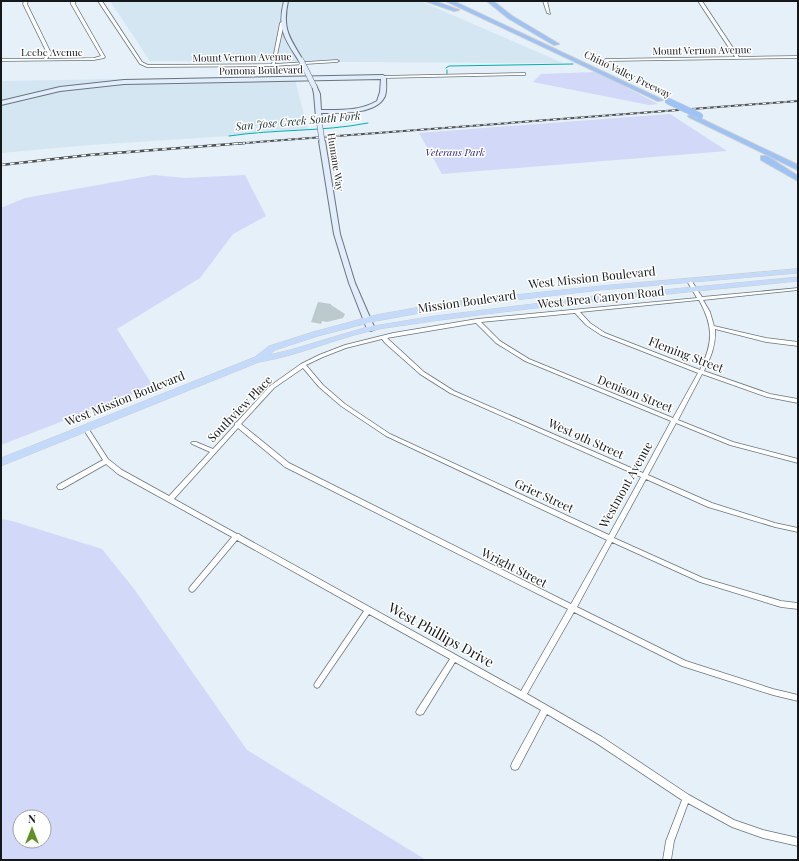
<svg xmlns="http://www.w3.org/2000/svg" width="799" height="861" font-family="'Playfair Display',serif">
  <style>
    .built { fill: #d3e6f2 }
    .green { fill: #d2d8f7; fill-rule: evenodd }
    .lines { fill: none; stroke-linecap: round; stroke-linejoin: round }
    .stream { stroke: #02afad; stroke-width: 1 }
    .building { fill: #bccacd }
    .street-casing { stroke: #6a757b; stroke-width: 1.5 }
    .secondary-casing { stroke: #6a757b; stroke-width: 2 }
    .primary-casing { stroke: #cbcccd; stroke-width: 1 }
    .highway-casing { stroke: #cbcccd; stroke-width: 2 }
    .street { fill: #fff; fill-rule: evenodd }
    .secondary { fill: #e1edfc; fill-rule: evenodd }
    .primary { fill: #c4dafa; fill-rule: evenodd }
    .highway { fill: #9cc2f6; fill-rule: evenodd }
    .rail-far1-casing { stroke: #4c5256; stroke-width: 2 }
    .rail-casing { stroke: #4c5256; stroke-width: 2.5 }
    .rail-far1 { stroke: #fff; stroke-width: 1; stroke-dasharray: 3.5; stroke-linecap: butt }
    .rail { stroke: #fff; stroke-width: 1.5; stroke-dasharray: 4.5; stroke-linecap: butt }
    .secondary-bridge-casing { stroke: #6a757b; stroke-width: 6; stroke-linecap: butt }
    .highway-bridge-casing { stroke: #cbcccd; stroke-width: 7; stroke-linecap: butt }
    .secondary-bridge { stroke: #e1edfc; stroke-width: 5 }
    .highway-bridge { stroke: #9cc2f6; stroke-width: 6 }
    .labels { text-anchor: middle; stroke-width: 3; stroke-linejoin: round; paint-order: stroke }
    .far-street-label { font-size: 10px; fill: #14181a; stroke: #fff }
    .far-park-label { font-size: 10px; font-style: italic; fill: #251e79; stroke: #fff }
    .far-water-label { font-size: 11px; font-style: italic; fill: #1c3332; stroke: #fff }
    .street-label { font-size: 12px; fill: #14181a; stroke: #fff }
    .near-street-label { font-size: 14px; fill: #14181a; stroke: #fff }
  </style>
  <rect width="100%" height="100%" fill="#e5f0f8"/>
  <path class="built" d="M110,1h310l143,62 -413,-2z
    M294,76l14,54 -40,1 -39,5 -139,9 -89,8v-72z"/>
  <path class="green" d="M597,72l61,32 -9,1 -116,-23 8,-8z
    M670,114l57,37 -285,23 -23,-41z
    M154,175l30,3 61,-3 21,41 -33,18 -33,44 -83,51 36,57 -152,59v-237l24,-10z
    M1,519l11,2 90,28 32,40 113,161 179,110h-425zM20,817h24v24h-24z"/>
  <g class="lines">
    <path class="stream" d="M446,68l3,-2 124,-2
      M447,70v5
      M229,136c46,-7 93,-4 139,-13"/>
  </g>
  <path class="building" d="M318,302l13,2v1l14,9 -2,4 -16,4 -5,-1 -1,3 -10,-2z"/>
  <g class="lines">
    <defs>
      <path id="street" d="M24,1h4l-1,3 24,49 -4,6 47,-1 7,-2 -30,-52v-3h4v3l30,53 -1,1 -10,2 -93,1v-2h43l3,-6 -24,-49z
        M98,1h4l40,61 6,3 124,-1 8,-41 2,-1 2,1 -9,41 62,-4 2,1 -2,1 -64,4 -126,1 -7,-3z
        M543,1h4l3,13 -3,-1z
        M698,1h4l37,56 59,-1v2l-192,3 -2,-1 2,-1 129,-2z
        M525,73v2h-1l-141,3 -2,-1 2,-1z
        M687,280h4l11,17 96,-9v2l-95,10 7,12 4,14 52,12 32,4v4l-32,-4 -51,-13c1,16 -4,28 -11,42l66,23 28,5v4l-31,-6 -65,-23 -24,46 55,22 65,17v4l-68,-18 -54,-22 -28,52 64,28 63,20 23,5v4l-23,-5 -67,-20 -62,-28 -32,59 89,40 78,23 17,2v6l-17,-2 -81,-25 -88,-40 -35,65 109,54 87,28 25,6v6l-25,-6 -91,-29 -108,-54 -47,82 75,43 87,58 45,25 29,10 35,8v8l-35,-8 -31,-11 -44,-24 -14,38 -3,19h-8l3,-19 16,-41 -86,-57 -49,-29 -29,55 -3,1 -3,-1 -1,-3 1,-3 29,-53 -86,-48 -32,52 -3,1 -3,-1 -1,-2 1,-2 33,-51 -81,-45 -50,73 -2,1 -2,-1 -1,-2 1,-2 49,-72 -127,-71 -43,51 -2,1 -2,-1 -1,-2 1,-2 42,-50 -114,-63 -12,-10 -44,25h-4l-1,-2 1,-2 45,-25 -19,-30 -1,-1 1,-1h4l20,31 14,11 47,26 41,-44 -18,-8 -1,-1 1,-1h4l17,7 22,-24v-2l2,-1 33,-36 31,-22 18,-9 26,-10 48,-12 84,-14 220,-21 -10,-17zM699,300c15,27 14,43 1,70l-95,-37 -15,-10 -10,-11zM575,313l11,12 15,10 97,38 -25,45 -144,-59 -29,-18 -19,-19zM476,323l20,20 29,18 146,60 -28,52 -189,-82 -30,-19 -37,-34zM382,339l3,4 35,31 30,19 191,84 -32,58 -219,-101 -45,-30 -22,-19 -17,-20 17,-8 23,-9zM303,368l16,19 22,19 45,30 221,104 -36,64 -282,-141 -48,-39 33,-36zM238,428l47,39 283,142 -47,82 -281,-156 -1,-1h-2l-63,-35z"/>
      <path id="secondary" d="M284,1h4c-6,28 1,36 15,59v1h-4c-15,-23 -22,-32 -15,-60z
        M383,75l3,2c0,6 1,13 -1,19 -8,19 -46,17 -64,17l1,4 -3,2 -3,-2 -2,-23 -2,-9h4l4,9 1,16c19,0 39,1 56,-9l3,-9 1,-13 -257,5 -64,7 -59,14v-4l59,-14 64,-7z
        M322,139l3,2 15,93 15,49 20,46 -4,2 -4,-2 -18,-46 -15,-49 -15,-93z"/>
      <path id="primary" d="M798,269v4l-198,17 -152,18 -72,13 -58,15 -43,14 -6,5 21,-5 77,-23 68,-11 155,-19 208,-20v4c-138,14 -276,26 -413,47 -43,7 -82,27 -126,34l-258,104v-8l254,-101 14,-11 44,-14 63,-17 72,-13 152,-16z"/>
      <path id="highway" d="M425,1h9l25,9 -5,1z
        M446,1h7l210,99 -5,1z
        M487,1h6l19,15 47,28 -5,1 -46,-27z
        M691,114l107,51v5l-109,-53 -1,-1z
        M761,156h6l31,20v5l-37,-21z"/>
    </defs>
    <use href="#street" class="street-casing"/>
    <use href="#secondary" class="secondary-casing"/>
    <use href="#primary" class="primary-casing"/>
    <use href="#highway" class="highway-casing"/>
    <use href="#street" class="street"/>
    <use href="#secondary" class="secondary"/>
    <use href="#primary" class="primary"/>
    <use href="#highway" class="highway"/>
    <defs>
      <path id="rail-far1" d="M232,144l566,-43"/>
      <path id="rail" d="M1,165l88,-10 156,-12"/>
    </defs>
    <use href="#rail-far1" class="rail-far1-casing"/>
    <use href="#rail" class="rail-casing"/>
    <use href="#rail-far1" class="rail-far1"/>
    <use href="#rail" class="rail"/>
    <defs>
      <path id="secondary-bridge" d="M301,60l13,26
        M319,120l3,21"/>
      <path id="highway-bridge" d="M668,101l32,15"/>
    </defs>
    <use href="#secondary-bridge" class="secondary-bridge-casing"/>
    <use href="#highway-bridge" class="highway-bridge-casing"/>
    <use href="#secondary-bridge" class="secondary-bridge"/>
    <use href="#highway-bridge" class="highway-bridge"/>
  </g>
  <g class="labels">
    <g class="far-street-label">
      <text transform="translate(702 50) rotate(-1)" y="4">Mount Vernon Avenue</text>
      <text x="52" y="56">Leebe Avenue</text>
      <text transform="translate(242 57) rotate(-1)" y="4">Mount Vernon Avenue</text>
      <text transform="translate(261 70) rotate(-1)" y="4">Pomona Boulevard</text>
      <text transform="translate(628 74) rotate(26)" y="4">Chino Valley Freeway</text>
      <text transform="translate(336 162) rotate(81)" y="4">Humane Way</text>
    </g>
    <g class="far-park-label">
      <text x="455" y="156">Veterans Park</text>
    </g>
    <g class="far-water-label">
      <text transform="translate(298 121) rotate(-5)" y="4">San Jose Creek South Fork</text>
    </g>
    <g class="street-label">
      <text transform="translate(592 278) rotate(-6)" y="4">West Mission Boulevard</text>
      <text transform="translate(601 298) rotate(-6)" y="4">West Brea Canyon Road</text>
      <text transform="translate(467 302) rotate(-8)" y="4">Mission Boulevard</text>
      <text transform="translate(686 355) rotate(21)" y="4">Fleming Street</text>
      <text transform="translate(635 394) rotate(22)" y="4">Denison Street</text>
      <text transform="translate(125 399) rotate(-22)" y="4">West Mission Boulevard</text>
      <text transform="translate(240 409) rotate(-46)" y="4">Southview Place</text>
      <text transform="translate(586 439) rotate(24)" y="4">West 9th Street</text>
      <text transform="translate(626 485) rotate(-61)" y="4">Westmont Avenue</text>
      <text transform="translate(544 496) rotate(25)" y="4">Grier Street</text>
      <text transform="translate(514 568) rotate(27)" y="4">Wright Street</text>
    </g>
    <g class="near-street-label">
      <text transform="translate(441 635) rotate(29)" y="5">West Phillips Drive</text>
    </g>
  </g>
  <rect width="799" height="861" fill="none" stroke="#14181a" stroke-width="4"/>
  <g transform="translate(32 829)"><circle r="19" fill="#ffffff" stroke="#a1a3a3"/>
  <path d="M0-3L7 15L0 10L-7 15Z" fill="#629025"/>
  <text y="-6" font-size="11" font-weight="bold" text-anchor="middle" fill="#14181a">N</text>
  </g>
</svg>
